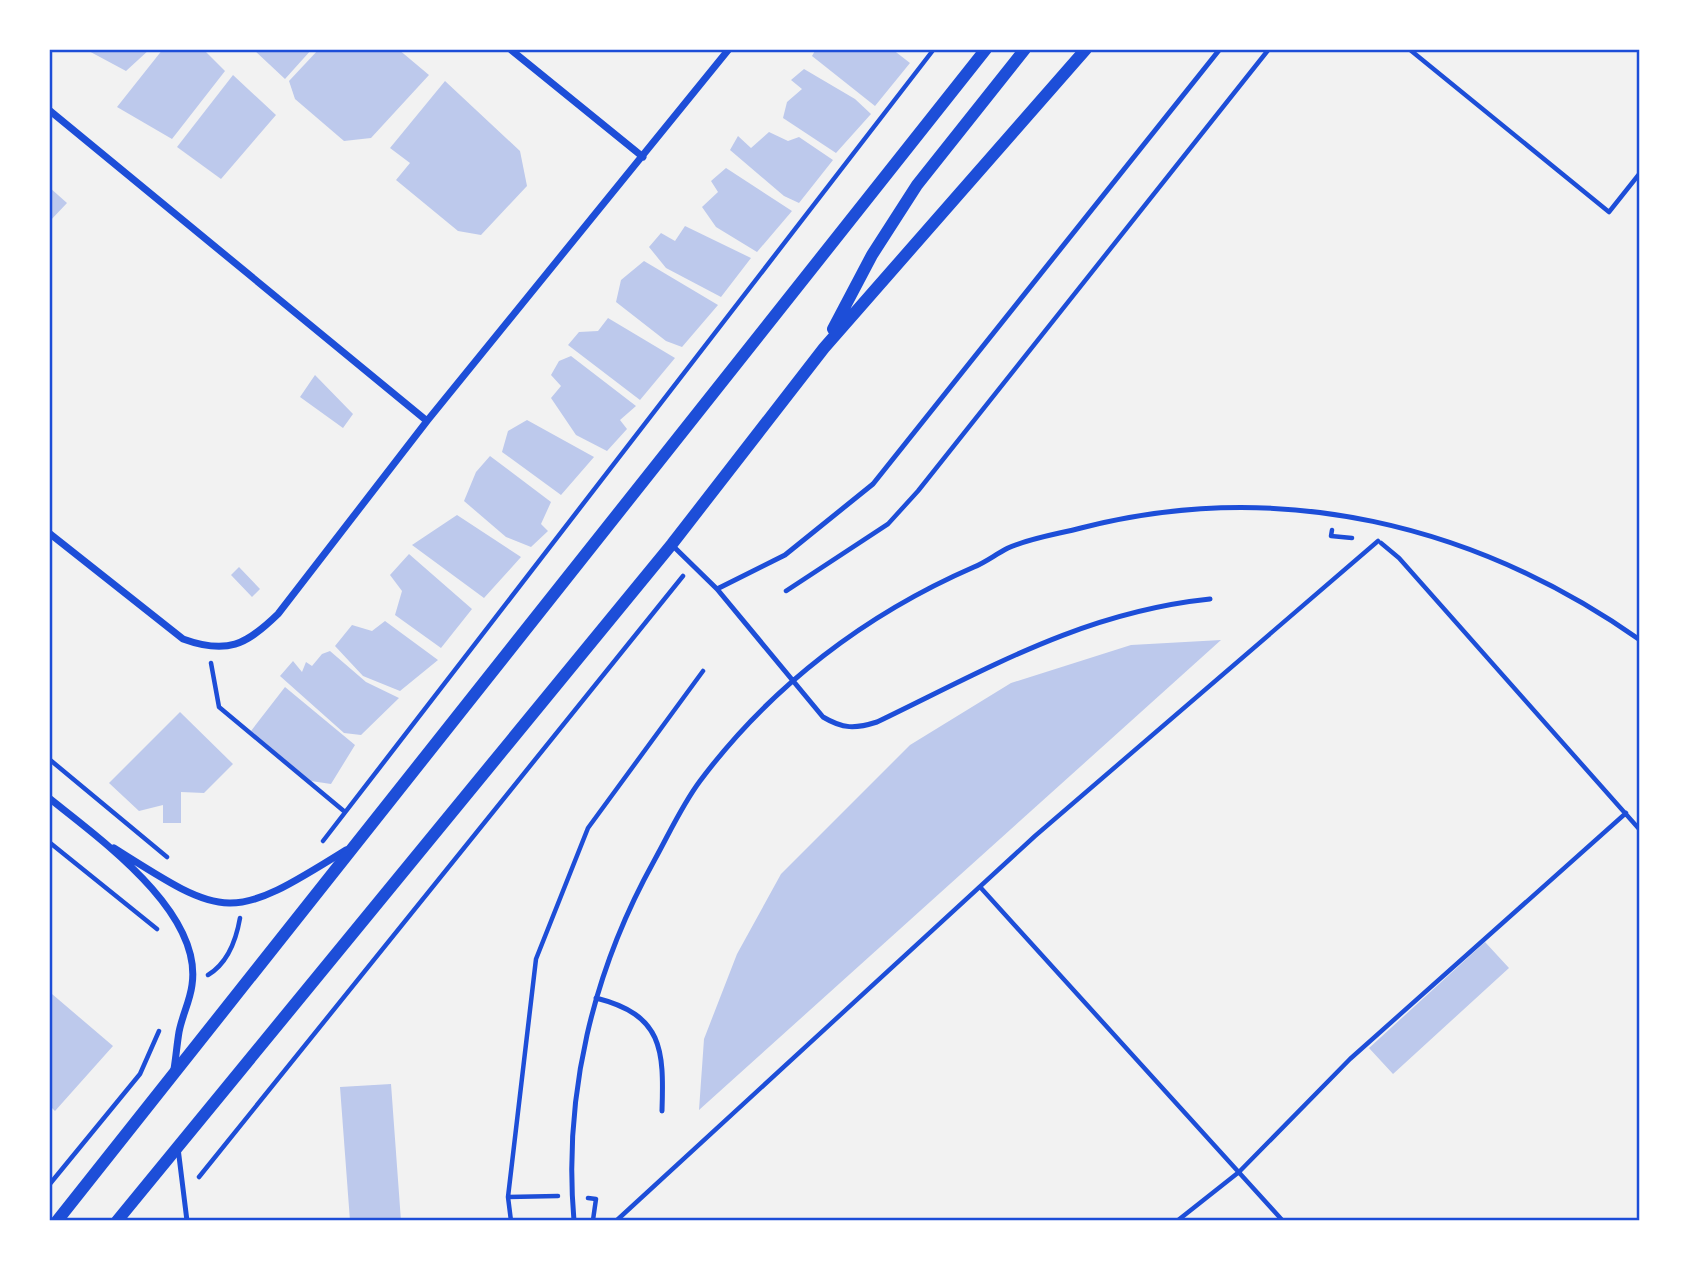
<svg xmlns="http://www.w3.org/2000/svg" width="1689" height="1270" font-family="'Exo 2',sans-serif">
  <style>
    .building { fill: #bdc9ec }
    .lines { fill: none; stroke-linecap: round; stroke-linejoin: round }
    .path { stroke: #1d4ed8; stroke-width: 4.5 }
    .service { stroke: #1d4ed8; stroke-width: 5 }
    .minor { stroke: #1d4ed8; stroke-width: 7 }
    .tertiary { stroke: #1d4ed8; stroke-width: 12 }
    .neatline { fill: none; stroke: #1d4ed8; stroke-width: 2.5 }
  </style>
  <rect width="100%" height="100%" fill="#f2f2f2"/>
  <path class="building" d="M85,49h65l-24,22z
    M163,49h40l22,22 -53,68 -55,-32z
    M253,49h59l-27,30z
    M319,49h79l31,26 -58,63 -27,3 -49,-42 -6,-18z
    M816,49l15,3 2,-3h59l18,14 -35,43 -63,-50z
    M804,69l51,30 16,15 -35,39 -53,-35 4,-16 15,-13 -11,-9z
    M233,75l43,40 -55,64 -44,-32z
    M445,81l75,70 7,35 -46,49 -23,-4 -62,-51 14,-17 -20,-15z
    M769,132l19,9 11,-4 34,23 -34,43 -15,-7 -54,-46 8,-14 13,12z
    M726,168l66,43 -35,41 -41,-25 -14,-20 16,-15 -7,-11z
    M49,187l18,16 -18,19z
    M685,226l66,32 -30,39 -55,-29 -17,-21 12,-14 14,8z
    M644,261l74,44 -36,42 -16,-6 -50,-39 5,-22z
    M608,318l67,40 -35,42 -72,-55 11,-13 19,-1z
    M571,356l65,50 -16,14 7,9 -20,22 -31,-16 -25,-37 10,-12 -10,-11 8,-14z
    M315,375l38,39 -10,14 -43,-31z
    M527,420l67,37 -33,38 -59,-43 6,-21z
    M490,456l61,46 -10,22 7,7 -17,16 -25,-10 -42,-36 12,-29z
    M457,515l64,42 -37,41 -72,-53z
    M409,554l63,55 -31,39 -46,-33 7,-24 -12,-16z
    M239,567l21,22 -8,8 -21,-22z
    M385,621l53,39 -38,31 -37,-15 -28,-30 17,-21 20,6z
    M1221,640l-522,470 5,-71 33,-85 44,-80 129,-129 101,-62 120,-38z
    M330,651l36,31 33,16 -38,37 -17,-2 -64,-57 13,-15 9,11 4,-10 6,4 10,-12z
    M285,687l70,58 -24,39 -20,-3 -60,-50z
    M180,712l53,52 -29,29 -23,-1v31h-18v-18l-24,6 -30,-28z
    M1485,942l24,26 -116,106 -24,-26z
    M52,994l61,52 -58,65 -6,-6v-107z
    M391,1084l10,137h-51l-10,-134z"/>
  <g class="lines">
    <path class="path" d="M1409,49l200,163 31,-39
      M1332,530l-1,6 21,2
      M1381,543l18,15 241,272
      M786,591l102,-67 30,-33 351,-442
      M211,663l8,44 126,105
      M49,759l118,98
      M323,841l611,-792
      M49,842l108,87
      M981,888l302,333
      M208,975c20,-12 28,-34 32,-57
      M199,1177l484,-601
      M49,1185l91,-111 19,-43
      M508,1197l50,-1
      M588,1198l8,1 -3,21
      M511,1221l-3,-24 28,-238 52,-131 115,-157
      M616,1221l419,-385 343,-295
      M1177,1221l62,-49 111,-113 276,-246"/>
    <path class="service" d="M672,545l45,44 106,128c20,12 32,12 54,5 112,-54 207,-110 333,-123
      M717,589l68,-34 88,-71 347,-435
      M596,998c67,17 68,51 66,113
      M178,1148l9,73
      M574,1221c-11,-126 19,-250 80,-360 15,-27 28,-56 46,-80 71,-95 166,-167 274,-214 12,-5 22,-13 34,-19 22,-10 50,-14 73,-20 198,-51 394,-4 559,112"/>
    <path class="minor" d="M510,49l133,108
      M49,110l378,311
      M49,533l134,106c44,16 63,6 95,-25l149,-193 302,-372
      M49,798c51,41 154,114 143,187 -2,16 -10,31 -13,47 -2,12 -3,25 -5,37
      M114,848c113,72 117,74 232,2"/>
    <path class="tertiary" d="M833,329l39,-74 45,-70 108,-136
      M57,1221l929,-1172
      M117,1221l555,-677 152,-196 262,-299"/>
  </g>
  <rect width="1689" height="1270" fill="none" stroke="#ffffff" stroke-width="102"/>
  <rect x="51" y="51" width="1587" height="1168" class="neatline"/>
</svg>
